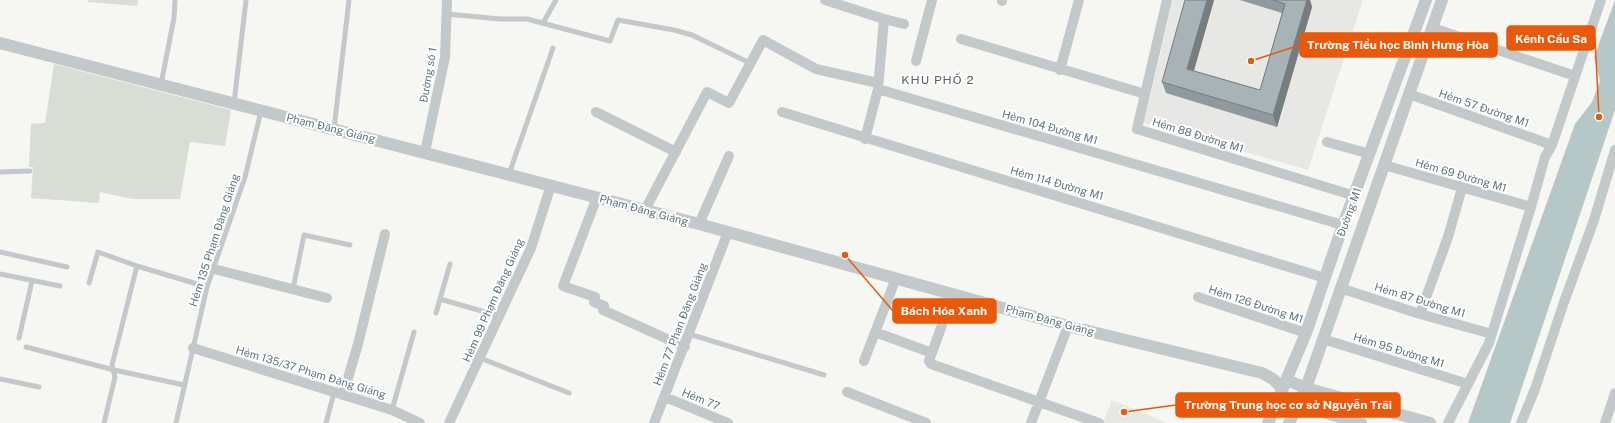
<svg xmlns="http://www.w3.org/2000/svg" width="1615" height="423" font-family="'Public Sans',sans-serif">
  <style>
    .built { fill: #e7e7e6 }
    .green { fill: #d8ded3 }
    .water { fill: #b6c7c8 }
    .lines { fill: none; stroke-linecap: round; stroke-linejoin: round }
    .service { stroke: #c3c8ca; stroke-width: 5 }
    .minor { stroke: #c3c8ca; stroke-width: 10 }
    .tertiary { stroke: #c3c8ca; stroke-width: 12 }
    .wall { fill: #909a9d }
    .shaded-wall { fill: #757d7f }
    .building { fill: #a7b3b6; stroke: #757d7f }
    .labels { text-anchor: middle; stroke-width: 4; stroke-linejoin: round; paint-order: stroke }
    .street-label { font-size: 11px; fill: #5f767f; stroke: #fff }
    .neighbourhood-label { font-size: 12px; letter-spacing: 1px; fill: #52636a; stroke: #fff }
    .leader { fill: none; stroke: #e8590c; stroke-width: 1.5 }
    .callout-dot { fill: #e8590c; stroke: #fff; stroke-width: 1.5 }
    .callout { fill: #e8590c; stroke: #e8590c; stroke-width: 1.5 }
    .callout-label { font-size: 12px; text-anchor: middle; font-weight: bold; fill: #fff }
  </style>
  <rect width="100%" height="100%" fill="#f6f6f2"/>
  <path class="built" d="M1173,0h190l-55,170 -164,-47z
    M1112,400l55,23h-64z"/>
  <path class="green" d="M88,0h50l-1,6 -49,-4z
    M54,64l177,46 -6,36 -35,-4 -10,57h-48l-32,-7 -1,11 -68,-5 2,-31h-4l2,-43 14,-1z"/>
  <path class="water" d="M1615,0v110l-105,313h-42l107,-299 17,-22 8,-21 -6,-24z"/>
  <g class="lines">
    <path class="service" d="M447,14l53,5h27l83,22 8,-21 56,10 18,5 60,29
      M543,23l13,-23
      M161,84l13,-66 1,-18
      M234,103l12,-103
      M334,129l15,-129
      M0,172l30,-1
      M509,174l44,-126
      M0,252l67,15
      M0,274l60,12
      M89,283l9,-31 39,14 70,21
      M293,289l11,-54 46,10
      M440,299l59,17
      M436,313l14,-49
      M689,334l135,41
      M19,338l13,-57
      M26,347l88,23 70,15
      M480,358l89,35
      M0,379l39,8
      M392,410l22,-78
      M104,423l11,-46 -3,-12 25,-99
      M176,423l31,-136 38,-110 16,-66
      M326,423l8,-30"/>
    <path class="minor" d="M825,0l59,19 -6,70 465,136
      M1167,0l-30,129 218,67
      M1002,1v-1
      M884,19l20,5
      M1433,28l142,48
      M961,39l184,55
      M916,61l16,-61
      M1060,70l19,-70
      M1409,94l143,51
      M596,112l80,40
      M782,112l543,166
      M865,139l13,-50
      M1327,142l43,12
      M425,152l20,-95 2,-57
      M1384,165l147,42
      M597,197l-34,89 32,11 -1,5 10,4 -1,4 82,37
      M645,210l62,-118 22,11 34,-63 53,29 62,14
      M699,224l30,-68
      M214,269l113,29
      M1340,288l80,26 72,20
      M1198,297l108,36
      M1420,314l28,-77 14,-49
      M942,325l-13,36 2,3 168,59
      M875,332l57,21
      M1323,339l145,45
      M193,348l199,62 28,13
      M864,361l32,-83
      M847,392l79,31
      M343,395l15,-51 27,-110
      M665,397l63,26
      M449,423l82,-175 20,-63
      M654,423l74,-191
      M1031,423l37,-97
      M1448,423l41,-80 42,-136 14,-50 7,-12 49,-145
      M1521,423l14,-34 29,-87 30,-82 21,-70
      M1605,423l10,-30"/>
    <path class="tertiary" d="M0,43l699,181 369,102 194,47 11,6 10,10
      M1287,380l19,8 124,35
      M1279,398l19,7 63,18
      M1268,423l38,-90 37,-108 83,-225
      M1289,423l17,-35 136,-388"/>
  </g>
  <path class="wall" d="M1214,0l-20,71 66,19 22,-77 -42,-13h70l2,7 -35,120 -111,-34 -4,-11z"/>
  <path class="shaded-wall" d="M1207,0h7l-23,80 -4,-11z
    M1307,0h3l2,7 -35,120 -4,-12z"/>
  <path class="building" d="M1185,0h22l-20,69 73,21 25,-86 -12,-4h34l-34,115 -111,-33z"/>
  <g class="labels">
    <g class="street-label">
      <text transform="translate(428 75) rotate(-80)" y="4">Đường số 1</text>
      <text transform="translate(1484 108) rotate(19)" y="4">Hẻm 57 Đường M1</text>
      <text transform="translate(1050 127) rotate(16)" y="4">Hẻm 104 Đường M1</text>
      <text transform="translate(331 128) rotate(14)" y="4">Phạm Đăng Giảng</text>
      <text transform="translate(1198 135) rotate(17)" y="4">Hẻm 88 Đường M1</text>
      <text transform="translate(1461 175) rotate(16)" y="4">Hẻm 69 Đường M1</text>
      <text transform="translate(1057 183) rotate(16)" y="4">Hẻm 114 Đường M1</text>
      <text transform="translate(644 210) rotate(15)" y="4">Phạm Đăng Giảng</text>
      <text transform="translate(1349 212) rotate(-70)" y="4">Đường M1</text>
      <text transform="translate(214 240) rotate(-72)" y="4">Hẻm 135 Phạm Đăng Giảng</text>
      <text transform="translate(493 300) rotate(-66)" y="4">Hẻm 99 Phạm Đăng Giảng</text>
      <text transform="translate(1420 300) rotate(17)" y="4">Hẻm 87 Đường M1</text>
      <text transform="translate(1256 304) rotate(18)" y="4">Hẻm 126 Đường M1</text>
      <text transform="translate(1050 320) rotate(15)" y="4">Phạm Đăng Giảng</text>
      <text transform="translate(680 324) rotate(-69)" y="4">Hẻm 77 Phan Đăng Giảng</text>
      <text transform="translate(1399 350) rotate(17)" y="4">Hẻm 95 Đường M1</text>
      <text transform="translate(311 372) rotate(17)" y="4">Hẻm 135/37 Phạm Đăng Giảng</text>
      <text transform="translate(701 399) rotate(22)" y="4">Hẻm 77</text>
    </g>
    <g class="neighbourhood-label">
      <text x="938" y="84">KHU PHỐ 2</text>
    </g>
  </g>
  <path class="leader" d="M1599 117L1595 38M1251 61L1300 45M845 255L893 311M1124 412L1176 405"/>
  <g class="callout-dot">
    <circle cx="1599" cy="117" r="4"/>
    <circle cx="1251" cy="61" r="4"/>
    <circle cx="845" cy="255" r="4"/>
    <circle cx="1124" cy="412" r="4"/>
  </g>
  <g class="callout">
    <rect x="1507" y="26" width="88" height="24" rx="4"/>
    <rect x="1300" y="33" width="197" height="24" rx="4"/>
    <rect x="893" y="299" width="103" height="24" rx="4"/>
    <rect x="1176" y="393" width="224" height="24" rx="4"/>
  </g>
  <g class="callout-label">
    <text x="1551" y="43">Kênh Cầu Sa</text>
    <text x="1398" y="49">Trường Tiểu học Bình Hưng Hòa</text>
    <text x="944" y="315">Bách Hóa Xanh</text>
    <text x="1288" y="409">Trường Trung học cơ sở Nguyễn Trãi</text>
  </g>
</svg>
